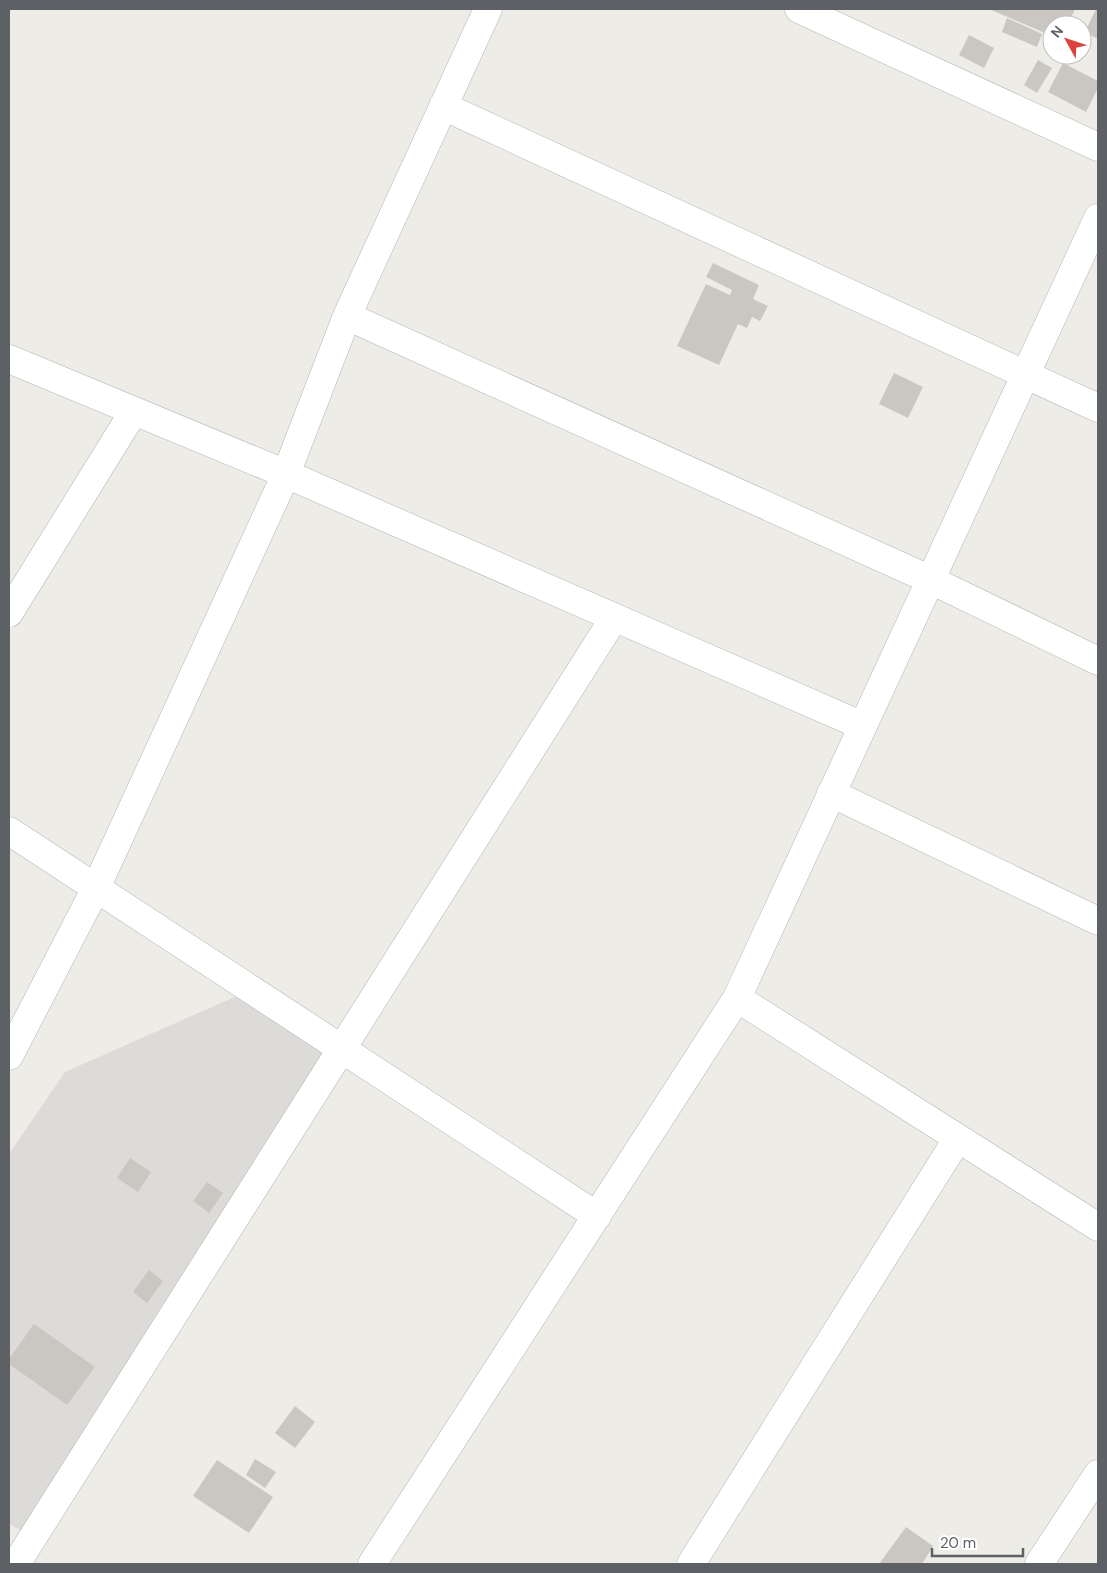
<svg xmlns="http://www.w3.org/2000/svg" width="1107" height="1573" font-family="'DM Sans',sans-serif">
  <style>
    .industrial { fill: #dddbd8 }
    .building { fill: #cac7c2 }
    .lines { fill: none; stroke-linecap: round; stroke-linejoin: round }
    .minor-casing { stroke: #b3b6b9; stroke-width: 29 }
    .minor { stroke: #fff; stroke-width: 28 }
  </style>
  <rect width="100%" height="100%" fill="#eeece6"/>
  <path class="industrial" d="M257,987l78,57 -309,489 -17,-9v-370l56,-82z"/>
  <path class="building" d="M989,9h86l-7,16h-16v11z
    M1096,9h2v30l-13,-7z
    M1007,18l35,16 -5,13 -35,-15z
    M969,35l25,13 -10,20 -25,-13z
    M1038,60l14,8 -15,25 -13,-8z
    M1063,63l35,18v7l-12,24 -38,-20z
    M713,263l46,22 -6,14 15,7 -8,15 -8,-4 -5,11 -9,-4 -19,41 -42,-19 29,-62 24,11 2,-5 -26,-13z
    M894,373l29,14 -15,31 -29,-14z
    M130,1158l21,14 -13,20 -21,-14z
    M207,1182l16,11 -14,20 -16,-12z
    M149,1270l14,11 -16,22 -14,-11z
    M34,1324l61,43 -28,38 -58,-41v-5z
    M295,1406l20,16 -20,26 -20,-15z
    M255,1459l21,13 -11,16 -19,-13z
    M217,1460l56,37 -24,36 -56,-37z
    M906,1527l27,19 -11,18h-43z"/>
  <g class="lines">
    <defs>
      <path id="minor" d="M799,9l299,138
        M443,106l655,302
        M347,316l584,264 167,81
        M9,359l277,115 577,252
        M9,613l125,-202
        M831,793l267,128
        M9,831l588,385
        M737,998l361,229
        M9,1056l87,-168 190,-414 61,-158 141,-307
        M16,1564l598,-946
        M372,1564l365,-566 361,-780
        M691,1564l267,-426
        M1039,1564l59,-90"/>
    </defs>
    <use href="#minor" class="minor-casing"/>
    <use href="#minor" class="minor"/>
  </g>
  <rect width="1107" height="1573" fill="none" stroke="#5d6165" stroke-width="20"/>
  <g transform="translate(1067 40) rotate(310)"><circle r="24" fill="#ffffff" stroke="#bec0c1"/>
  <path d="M0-4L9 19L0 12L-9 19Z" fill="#dc433e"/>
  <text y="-8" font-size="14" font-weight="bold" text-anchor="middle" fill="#5d6165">N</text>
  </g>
  <path d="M932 1548v8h91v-8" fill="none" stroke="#5d6165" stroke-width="2.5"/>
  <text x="940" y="1548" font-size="15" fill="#5d6165" stroke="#ffffff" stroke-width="4" paint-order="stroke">20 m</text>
</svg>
